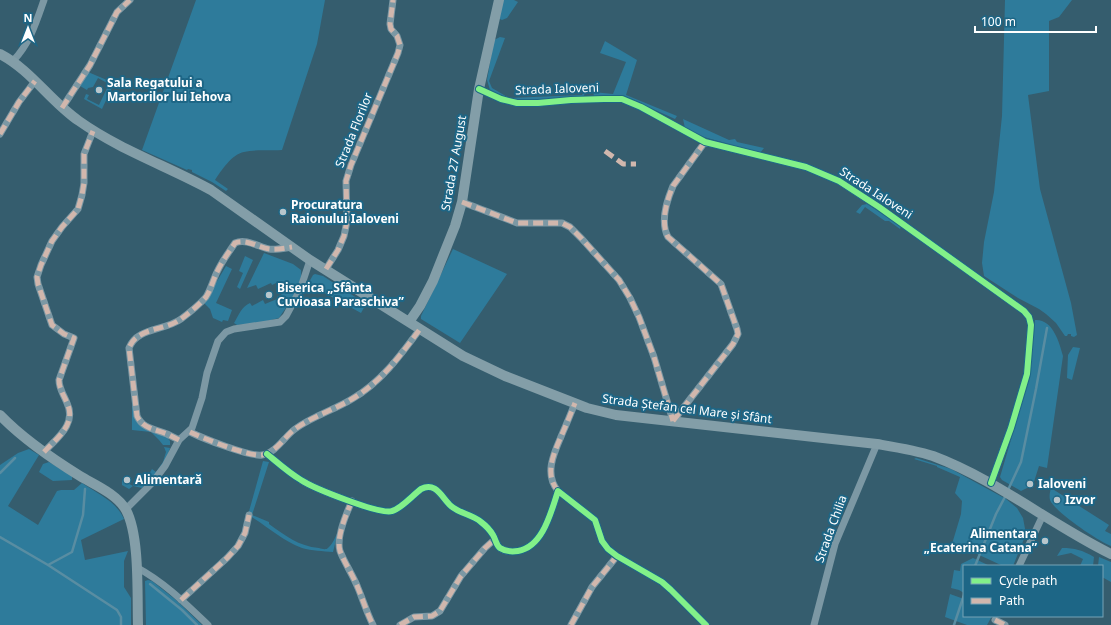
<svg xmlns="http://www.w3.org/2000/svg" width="1111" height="625" font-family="'Noto Sans',sans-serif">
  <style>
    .green { fill: #2e7b9b }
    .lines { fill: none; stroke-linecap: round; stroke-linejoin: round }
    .stream { stroke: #598da2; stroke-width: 2.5 }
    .street { stroke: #7c98a4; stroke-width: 7 }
    .secondary { stroke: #839ea8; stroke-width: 10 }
    .quiet { stroke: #d1b7ad; stroke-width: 5; stroke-dasharray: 10 5; stroke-linecap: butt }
    .cycleway-casing { stroke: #1d6686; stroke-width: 8 }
    .cycleway { stroke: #82f089; stroke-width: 6 }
    .poi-dot { fill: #b8c6cc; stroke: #1d6686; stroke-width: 1.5 }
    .labels { text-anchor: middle; stroke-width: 4; stroke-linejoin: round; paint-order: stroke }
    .poi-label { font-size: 12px; font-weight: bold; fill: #fff; stroke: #1d6686; text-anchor: start }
    .street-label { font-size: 12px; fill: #fff; stroke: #1d6686 }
  </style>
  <rect width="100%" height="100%" fill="#355d6e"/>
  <path class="green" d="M196,0h129l-8,44 -35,106c-11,1 -27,-1 -38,2 -12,2 -23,19 -29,28l13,9 -2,2 -14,-9 -20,-10v-2l-4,-1 -1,1 -45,-20z
    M503,0h11l4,2 -11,16 -5,2 -4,-2z
    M1005,0h67l-13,17 -10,4v70l-21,4 12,94 31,114 6,32 -3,2 -3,-1v-2h-3l-1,2h-2l-9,-13 -10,-9 -7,-5 -21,-11 -34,-22 -2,-13 2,-21 10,-50 8,-76z
    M500,37l5,1 -16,43 3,7 17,10 73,-3 2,-3h1l-1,4 -60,6 -15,-2 -11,-6 -8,-4 -3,-10 7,-40z
    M605,41l32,19 -11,35 51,21 -2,3 -53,-24 -28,1 -1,-4 20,2 13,-32 -26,-9z
    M88,72l26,11 -12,26 -18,-10 2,-5 3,1 -2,4 12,6 10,-21 -11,-6 -5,9 -5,1 -1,2 -7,-4z
    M683,119l46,21 6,-1 2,3 27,6 -4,5 -56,-16 -19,-9z
    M867,204l34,22 -1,3 -11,-8h-4l-20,-14 -5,7 -4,-2 6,-7z
    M453,249l54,25 -47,69 -39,-24v-3z
    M264,253l29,11 8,6c2,17 -13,34 -22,48l-20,5 -22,2 -3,-2c5,-8 7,-16 16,-20l2,3 11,-6 2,4 12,-5v-2l5,-3 -6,-11 -4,2 -1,-2 -13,6 -2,-4 -9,3z
    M245,256l8,4 -13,29 -3,-2 6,-14 -4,-2z
    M226,266l6,3 -16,34 16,7 -4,11 -5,-1 -1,2 -9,-4 -3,-9 -6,-6z
    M315,274l8,2 43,28 -5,9 -53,-29 5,-9z
    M1035,320c18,-1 24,22 28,36l-16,112 -8,-2 -6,19 -12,6 -19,-11 -2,-3 30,-102z
    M1073,347l7,1 -8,32 -5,-2 1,-23z
    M132,400l2,14 33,23 3,4v4h-7l-4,-5 -8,-8 -19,-2z
    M164,447l6,1 -3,9 -8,14 -17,17 -9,-2 -4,3 -7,-4v-5l11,6 1,-2 8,2 10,-17 4,3 7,-10 3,-10z
    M29,449l10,6 -31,51 30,19 19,-34 4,-1h13l8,-7c16,11 34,18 42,36l-43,21 4,20 43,-9 -4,10v26l7,11v27h-131v-160l18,-12z
    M916,458l35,11 55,30 11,9 6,10 3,16 -13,32h-10l-26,-12 -25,-10 9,-30 1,-13 -7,-8 5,-16 -23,-10v-1l-23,-7z
    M263,461l6,1 -17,53 17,7v2c17,12 29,22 50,24 3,1 7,2 9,0 5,-4 7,-11 10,-16l-5,20c-10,-1 -21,-1 -31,-4 -20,-7 -36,-23 -54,-33z
    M49,462l23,14v4l-19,1 -14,-9 4,-8z
    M1051,488l58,37 -4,6 6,3v12c-13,-5 -56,-34 -61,-46 -1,-4 0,-8 1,-12z
    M1062,548c13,0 20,2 32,9l-1,9h-13l3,-7 -12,-6 -14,3z
    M1099,557l12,5v20l-9,-5v-11h-4z
    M973,558l17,8h-26v27l-5,-3 -8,-2 3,-18 6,1 1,-7z
    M148,580l4,1 24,19 26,25h-56l-1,-44z
    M950,594l14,5v17h28l-5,9h-20l-22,-8z"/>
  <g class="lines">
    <path class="stream" d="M0,473l15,-15
      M1008,490l13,-28 15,-73 11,-61
      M0,537l48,28 24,-13 11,-37 2,-26
      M48,565l69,45 4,7v8
      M975,566l21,-52 10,-19
      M150,584l32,26 15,15
      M954,625l10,-30"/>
    <path class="street" d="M13,61c17,-18 23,-38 31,-61
      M479,89l22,10 16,4h21l33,-3 33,-1h18l19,8 64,35 101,25 33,14 40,26 145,104 5,6 2,8 -4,49 -16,54 -20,55
      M62,108l28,-43 27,-53 13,-12
      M0,134l19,-32 16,-21
      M462,202l55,21h45l8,4 12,12 37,41 11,18 9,19 15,40 19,64
      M326,269l12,-19 6,-14 3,-15 -1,-40 5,-16 47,-112 2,-8 -3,-9 -6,-7 -1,-5 3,-24
      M673,421l60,-77 5,-10 -1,-5 -16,-45 -53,-47c-8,-15 -1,-37 5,-51l32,-44
      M190,432c12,6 60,25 72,23 14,-2 23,-19 33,-26 18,-13 39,-19 57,-30 29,-17 48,-43 68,-70
      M179,440c-4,-2 -8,-4 -12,-6 -12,-5 -24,-5 -30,-18l-8,-68c8,-21 36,-17 52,-29 8,-6 18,-14 25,-22 5,-8 7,-17 11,-25 5,-11 12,-20 18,-29 11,-5 24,4 34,6 7,1 16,-1 23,-2
      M44,452c13,-14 33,-28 23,-49 -3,-8 -8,-14 -8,-23l15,-42 -10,-4 -12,-9 -14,-41 -1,-7 4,-12 11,-24 10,-14 16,-18 4,-14 2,-12v-29l9,-23
      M267,454c11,9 22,19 34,26 12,8 79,35 91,31 9,-2 21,-16 29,-22 15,-8 21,9 30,17 9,8 21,8 30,16 4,3 9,8 12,13 3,5 3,10 7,13 6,4 11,4 18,3 25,-4 33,-39 40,-60l37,29 7,21 6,8 9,7 45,26 9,8 35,35
      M558,491c-15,-18 -3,-40 5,-59 4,-9 8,-19 12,-29
      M352,501c-6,13 -16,37 -12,50 5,13 13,24 18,37 5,12 9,25 15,37
      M125,510l27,-27 13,-17 14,-26 13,-12 10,-30 5,-25 11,-32 8,-9 8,-3 46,-7 6,-6 14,-26 10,-30
      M1019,566l24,-51
      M136,567c28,15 49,36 72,58
      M181,600l46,-42 11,-12 7,-13 4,-18
      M995,620l10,5
      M400,625l14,-8 18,-1 8,-5 21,-35 24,-28 10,-9
      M571,625l21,-38 25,-31
      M814,625l21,-81 42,-100"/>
    <path class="secondary" d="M0,54c31,16 50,47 79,67 41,29 88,45 132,69l99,70 153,96 42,20 82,32 29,7 261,29c18,3 38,6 56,12 64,24 117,68 178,98
      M409,322l11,-16 13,-25 22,-55 7,-24 17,-113 20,-89
      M0,415c23,24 51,43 80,61 15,9 37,18 46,34 14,26 11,85 12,115"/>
    <path class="quiet" d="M62,108l28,-43 27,-53 13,-12
      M0,134l19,-32 16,-21
      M605,151l18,13h13
      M462,202l55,21h45l8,4 12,12 37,41 11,18 9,19 15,40 19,64
      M326,269l12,-19 6,-14 3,-15 -1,-40 5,-16 47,-112 2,-8 -3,-9 -6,-7 -1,-5 3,-24
      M673,421l60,-77 5,-10 -1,-5 -16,-45 -53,-47c-8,-15 -1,-37 5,-51l32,-44
      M190,432c12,6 60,25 72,23 14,-2 23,-19 33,-26 18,-13 39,-19 57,-30 29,-17 48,-43 68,-70
      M179,440c-4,-2 -8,-4 -12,-6 -12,-5 -24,-5 -30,-18l-8,-68c8,-21 36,-17 52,-29 8,-6 18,-14 25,-22 5,-8 7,-17 11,-25 5,-11 12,-20 18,-29 11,-5 24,5 35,6 6,1 15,-1 22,-2
      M44,452c13,-14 33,-28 23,-49 -3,-8 -8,-14 -8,-23l15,-42 -10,-4 -12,-9 -14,-41 -1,-7 4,-12 11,-24 10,-14 16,-18 4,-14 2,-12v-29l9,-23
      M558,491c-15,-18 -3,-40 5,-59 4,-9 8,-19 12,-29
      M352,501c-6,13 -16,37 -12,50 5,13 13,24 18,37 5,12 9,25 15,37
      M181,600l46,-42 11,-12 7,-13 4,-18
      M995,620l10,5
      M400,625l14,-8 18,-1 8,-5 21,-35 24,-28 10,-9
      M571,625l21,-38 25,-31"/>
    <defs>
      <path id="cycleway" d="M479,89l22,10 16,4h21l33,-3 33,-1h18l19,8 64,35 101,25 33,14 40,26 145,104 5,6 2,8 -4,49 -16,54 -20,55
        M267,454c11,9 22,19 34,26 12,8 79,35 91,31 9,-2 21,-16 29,-22 15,-8 21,9 30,17 9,8 21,8 30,16 4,3 9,8 12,13 3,5 3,10 7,13 6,4 11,4 18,3 25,-4 33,-39 40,-60l37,29 7,21 6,8 9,7 45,26 9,8 35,35"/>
    </defs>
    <use href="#cycleway" class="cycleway-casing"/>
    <use href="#cycleway" class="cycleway"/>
  </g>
  <g class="poi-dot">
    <circle cx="99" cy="90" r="4"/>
    <circle cx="283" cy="212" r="4"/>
    <circle cx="269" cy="295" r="4"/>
    <circle cx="127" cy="480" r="4"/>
    <circle cx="1030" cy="484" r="4"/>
    <circle cx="1057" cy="500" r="4"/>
    <circle cx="1045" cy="541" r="4"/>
  </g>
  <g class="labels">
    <g class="poi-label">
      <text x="107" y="87">Sala Regatului a<tspan x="107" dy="14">Martorilor lui Iehova</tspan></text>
      <text x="291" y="209">Procuratura<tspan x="291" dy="14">Raionului Ialoveni</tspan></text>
      <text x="277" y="292">Biserica „Sfânta<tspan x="277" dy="14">Cuvioasa Paraschiva”</tspan></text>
      <text x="135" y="484">Alimentară</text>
      <text x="1038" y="488">Ialoveni</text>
      <text x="1065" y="504">Izvor</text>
      <text x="1037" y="538" text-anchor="end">Alimentara<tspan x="1037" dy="14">„Ecaterina Catana”</tspan></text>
    </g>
    <g class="street-label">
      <text transform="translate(557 89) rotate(-2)" y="4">Strada Ialoveni</text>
      <text transform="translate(354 130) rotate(-68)" y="4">Strada Florilor</text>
      <text transform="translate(454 163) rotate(-80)" y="4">Strada 27 August</text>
      <text transform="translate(876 193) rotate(33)" y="4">Strada Ialoveni</text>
      <text transform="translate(687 409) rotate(7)" y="4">Strada Ștefan cel Mare și Sfânt</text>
      <text transform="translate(831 529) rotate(-70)" y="4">Strada Chilia</text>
    </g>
  </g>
  <rect x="963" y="565" width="140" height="52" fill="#1d6686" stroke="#77a3b6"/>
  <rect x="971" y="578" width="20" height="6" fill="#82f089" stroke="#77a3b6"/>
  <text x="999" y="585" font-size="12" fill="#ffffff">Cycle path</text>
  <rect x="971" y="598" width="20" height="6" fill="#d1b7ad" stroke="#77a3b6"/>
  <text x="999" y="605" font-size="12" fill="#ffffff">Path</text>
  <g transform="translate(28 28)" stroke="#1d6686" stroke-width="3" paint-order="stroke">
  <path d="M0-3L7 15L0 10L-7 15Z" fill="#ffffff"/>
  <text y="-6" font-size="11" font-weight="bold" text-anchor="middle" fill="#ffffff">N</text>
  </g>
  <path d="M975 26v6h121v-6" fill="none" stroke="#ffffff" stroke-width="2"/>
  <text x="981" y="26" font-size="12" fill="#ffffff" stroke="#1d6686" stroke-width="3" paint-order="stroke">100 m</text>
</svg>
